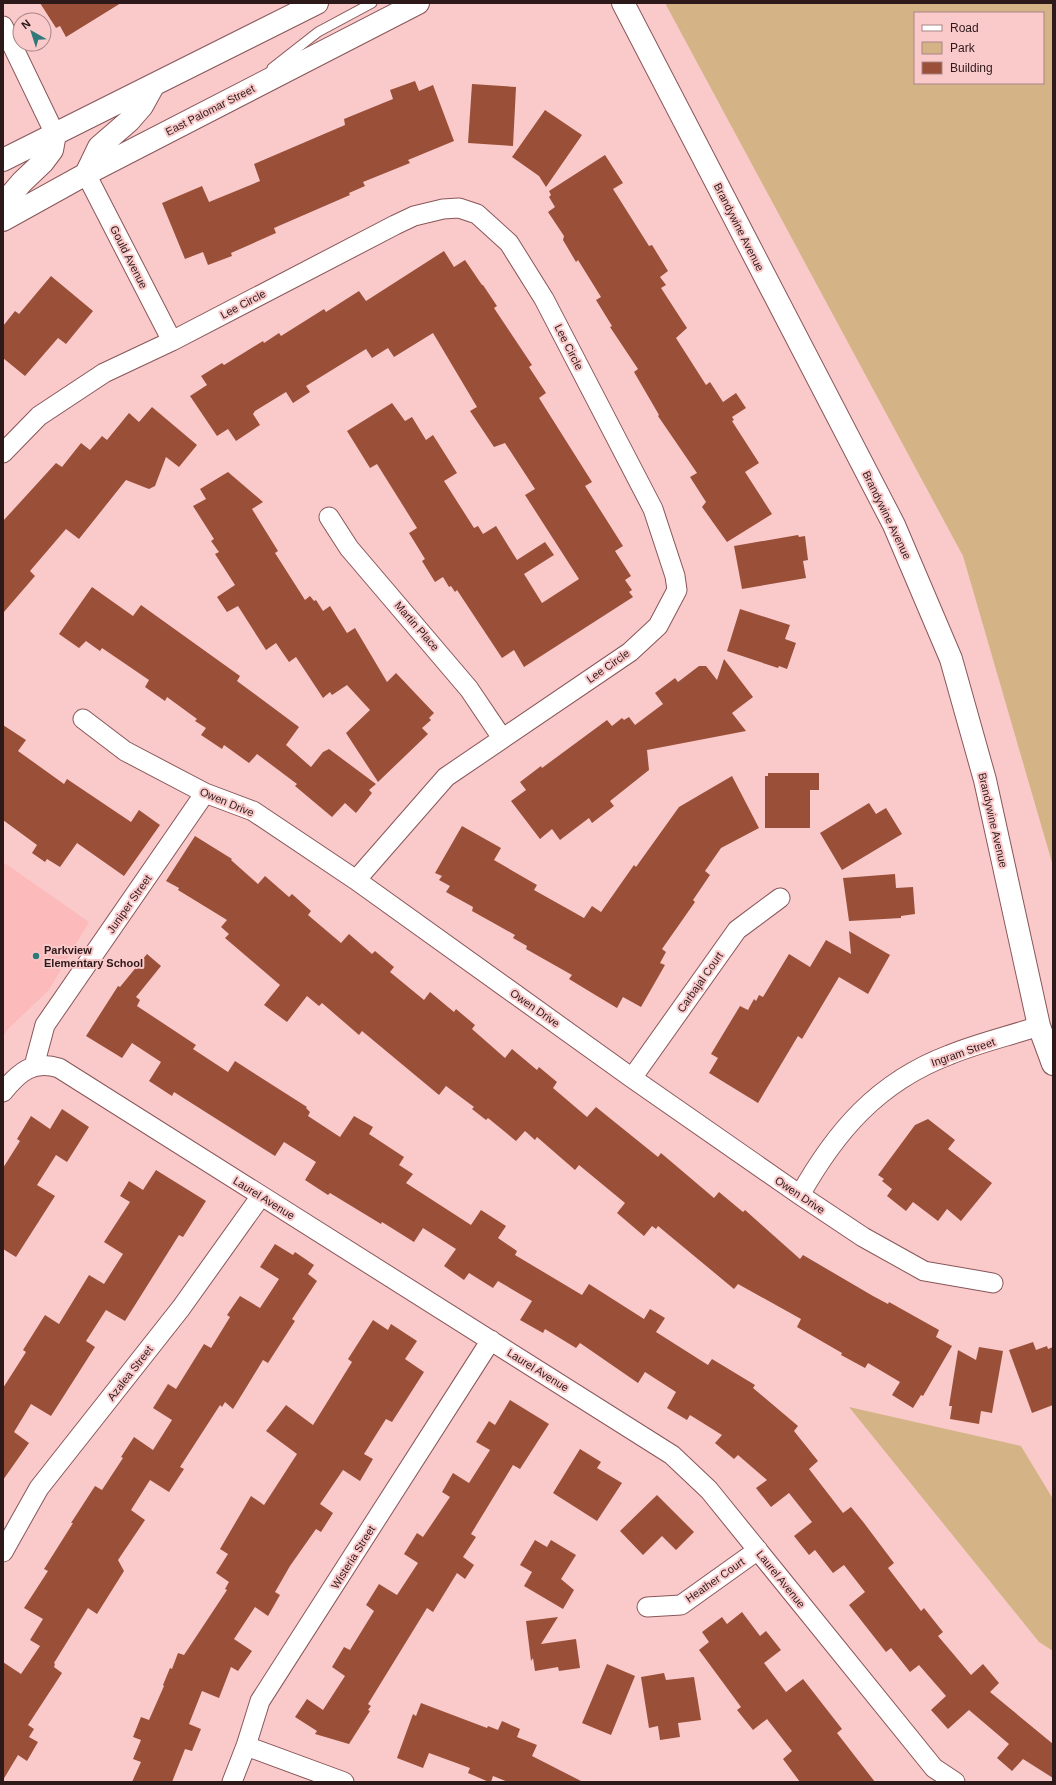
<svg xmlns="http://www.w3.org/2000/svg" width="1056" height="1785" font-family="Arial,sans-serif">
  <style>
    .built { fill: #fdbabb }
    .green { fill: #d4b486; fill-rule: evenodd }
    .building { fill: #9a4f39 }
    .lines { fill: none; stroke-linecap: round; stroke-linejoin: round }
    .lane-casing { stroke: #895658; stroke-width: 11 }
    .street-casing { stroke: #895658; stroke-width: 21 }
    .secondary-casing { stroke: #895658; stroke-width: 24 }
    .lane { stroke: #fff; stroke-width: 9 }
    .street { stroke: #fff; stroke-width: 19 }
    .secondary { stroke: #fff; stroke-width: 22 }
    .poi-dot { fill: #2f797a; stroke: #facacb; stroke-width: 1.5 }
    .labels { text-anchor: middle; stroke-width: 4; stroke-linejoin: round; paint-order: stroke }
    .street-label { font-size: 11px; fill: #2e191a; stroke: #facacb }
    .poi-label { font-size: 11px; font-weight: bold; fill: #2e191a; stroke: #facacb; text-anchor: start }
  </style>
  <rect width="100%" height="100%" fill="#facacb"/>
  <path class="built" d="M3,862l86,60 -40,68 -42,40 -4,7z"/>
  <path class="green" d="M665,3h388v863l-90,-310zM915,13h128v70h-128z
    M849,1407l172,39 32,53v152l-14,-9z"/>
  <path class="building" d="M40,3h81l-55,34 -6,-11 -4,2z
    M415,81l4,10 14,-6 21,56 -46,19 2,3 -47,19 2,4 -16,7 1,2 -76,33 2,5 -45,20 1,3 -24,9 -5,-13 -18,7 -23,-56 40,-17 7,16 51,-21 -6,-17 91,-39 -1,-6 49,-20 -3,-9z
    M472,84l44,3 -3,59 -45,-3z
    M545,110l37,25 -36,52 -7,-11 -27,-19z
    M605,155l18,28 -10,6 36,57 3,-1 16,26 -8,6 6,8 -5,3 26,40 -11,10 30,47 4,-3 13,20 13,-9 10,15 -14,9 2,3 -2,1 27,42 -14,9 27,42 -45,28 -25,-35 4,-5 -16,-25 7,-4 -39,-57 1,-1 -25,-43 4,-3 -28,-42 2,-1 -16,-26 5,-3 -23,-37 -2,2 -13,-22 1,-4 -16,-24 7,-5 -6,-10 2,-2 -2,-4z
    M444,251l10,16 11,-7 17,25h1l14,21 -3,2 38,57 -3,2 17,26 -7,5 53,84 -7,4 38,60 -8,5 16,25 -6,4 7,10 -3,2 4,5 -109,70 -10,-17 -12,8 -45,-68 -2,2 -4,-6 -2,1 -6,-10 -8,5 -13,-21 3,-2 -16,-26 8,-5 -40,-64 -7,4 -23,-37 45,-28 13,18 7,-4 14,23 7,-5 24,38 -13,8 30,47 4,-2 5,8 13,-8 21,34 28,-18 9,13 -30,19 18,29 37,-24 -54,-84 10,-6 -30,-46 -11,4 -24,-36 7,-4 -44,-74 -39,24 -6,-9 -16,10 -6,-9 -60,37 4,6 -17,11 -7,-11 -31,19 -2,3 7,11 -24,16 -8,-12 -11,7 -27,-40 17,-11 -6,-9 21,-13 2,2 39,-24 1,2 15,-10 2,3 43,-27 2,3 33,-21 7,10z
    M51,276l42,35 -27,33 -8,-6 -33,38 -22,-18v-32l12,-15 4,3z
    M152,407l45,38 -18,22 -13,-10 -11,29 -6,3 -23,-9 -47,59 -13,-10 -36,42 5,5 -32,37v-92l53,-58 6,4 19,-24 9,7 12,-14 5,4 22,-27 10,9z
    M228,472l35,30 -11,7 26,42 -3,2 30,47 5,-4 4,5 2,-1 7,11 7,-5 17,27 8,-5 32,54 9,-9 38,40 -5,5 2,2 -9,8 6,6 -50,48 -32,-49 24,-23 -23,-25 -15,10 -2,-3 -7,6 -27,-41 -7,5 -13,-19 -10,7 -28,-44 -11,6 -10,-15 18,-12 -20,-31 4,-2 -8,-11 3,-2 -21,-33 13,-7 -6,-10z
    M798,535l1,2 6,-1 3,24 -5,1 3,17 -64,11 -8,-43z
    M92,587l41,29 8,-11 99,71 -3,5 62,46 -13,18 25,22 12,-15 6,-3 47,35 -7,6 3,3 -16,20 -11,-10 -13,14 -37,-31 2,-2 -40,-30 -8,9 -25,-18 -2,4 -21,-14 5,-7 -11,-7 2,-2 -30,-22 -2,4 -20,-14 4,-7 -47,-32 -2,3 -14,-10 -7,7 -20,-14z
    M740,609l50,16 -5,14 11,4 -9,26 -8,-3 -1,2 -51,-17z
    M724,659l29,38 -21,16 14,18 -99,19 2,20 -39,31 4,5 -22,17 -3,-5 -29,22 -8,-11 -12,10 -29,-38 15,-11 -6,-8 21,-16 1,2 65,-48 5,6 10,-8 2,2 5,-3 6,8 28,-21 -8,-11 20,-15 3,4 21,-16h7l11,14z
    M3,725l23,15 -8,11 46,33 3,-5 64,43 8,-12 21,15 -36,51 -47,-33 -17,24 -13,-8 -2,3 -13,-9 5,-8 -34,-25z
    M768,773h51v17h-9v38h-45v-52h3z
    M732,776l27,52 -38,20 -16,23 5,4 -17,25 2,2 -33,47 4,3 -6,11 5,2 -24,42 -18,-10 -6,11 -20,-12 -28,-17 3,-4 -46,-26 1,-3 -14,-8 2,-3 -43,-24 1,-4 -27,-15 4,-6 -11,-6 3,-4 -7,-3 27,-47 39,22 -7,12 43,25 -3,5 50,28 8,-12 9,6 33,-47 2,2 43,-60z
    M869,803l7,11 10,-6 16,26 -60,36 -22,-37z
    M195,836l37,23 -1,1 27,24 7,-8 24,21 3,-3 19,17 -3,4 33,28 8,-9 23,20 3,-3 19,16 -4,5 34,28 6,-8 24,20 2,-3 19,16 -3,4 33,29 7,-9 25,21 2,-3 18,15 -4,6 34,29 9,-10 62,50 3,-4 53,45 5,-6 24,20 2,-2 55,49 3,-4 70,41 15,8 1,-2 50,28 -3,7 16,9 -29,50 -2,-1 -8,13 -21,-13 8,-13 -32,-19 -3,5 -24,-13 1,-2 -45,-26 4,-8 -63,-35 -4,5 -76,-63 -2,3 -4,-3 -8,10 -27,-23 8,-10 -46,-38 -4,5 -38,-33 -2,3 -10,-9 -9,10 -28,-23 -2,2 -14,-11 2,-2 -28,-21 -7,9 -77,-64 -3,4 -37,-32 -3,3 -12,-10 -20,26 -23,-17 16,-20 -55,-47 4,-4 -8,-7 6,-7 -49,-30 1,-2 -13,-7z
    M895,874l1,14 17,-1 2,27 -14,2v2l-52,3 -6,-43z
    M849,931l41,24 -22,39 -29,-17 -37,62 -4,-3 -40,67 -49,-30 9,-15 -7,-4 29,-48 8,4 6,-11 2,2 3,-6 4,2 26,-43 21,13 16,-27 25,14z
    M147,954l14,12 -25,31 4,3 -3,6 59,39 -3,4 35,23 7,-11 72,46 -1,1 4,4 -2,4 32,21 14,-21 19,11 -4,7 35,23 -5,8 14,9 -7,9 65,42 10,-15 25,16 -8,12 19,13 -2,4 67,40 7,-11 55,35 6,-10 15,9 -9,14 52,33 4,-6 43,26 -2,3 45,38 -4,5 24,30 -9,8 34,44 8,-6 13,16 30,40 -6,5 33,43 3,-3 19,24 -5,4 17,20 16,19 12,-11 16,19 -9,9 63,52v34l-30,-19 -11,12 -15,-13 12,-14 -40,-34 -21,19 -17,-19 15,-14 -27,-31 -9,7 -19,-24 -5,4 -37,-47 16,-13 -21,-27 -11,8 -18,-23 -6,5 -15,-19 18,-14 -23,-29 -18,14 -15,-19 11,-8 -29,-25 -4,4 -19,-16 7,-8 -32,-20 -3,5 -20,-12 9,-16 -31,-20 -7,11 -58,-40 -4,5 -31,-19 -2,4 -23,-13 12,-19 -34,-20 -5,7 -24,-15 -5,7 -20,-14 12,-17 -33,-21 -9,14 -32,-20 -1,2 -51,-31 -2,2 -23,-15 11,-18 -32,-20 -9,14 -101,-64 -2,4 -23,-15 12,-19 -29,-19 -10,15 -36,-22 32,-50 2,1z
    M62,1109l27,18 -22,35 -11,-7 -19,30 18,11 -39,61 -13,-8v-81l17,-27 -3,-2 14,-23 19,13z
    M928,1119l27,21 -7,9 44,34 -31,38 -14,-12 -9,12 -25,-19 -7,9 -19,-15 5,-7 -10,-8 2,-2 -6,-4 37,-50z
    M156,1170l50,31 -23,36 -4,-2 -54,86 -19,-11 -20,31 9,6 -44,69 -20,-12 -17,28 15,11 -26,37v-92l23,-36 -3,-2 22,-35 14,9 30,-49 15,9 19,-30 -19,-12 26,-40 -10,-6 9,-15 14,9z
    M275,1244l18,11 2,-3 19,13 -6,9 9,7 -25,38 3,2 -27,42 -5,-3 -30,49 -8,-7 -3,5 -2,-2 -40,62 4,2 -15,23 -19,-12 -19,30 14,10 -27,40 6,11 -27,43 -9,-6 -34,55 1,1 -1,3 8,6 -34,52 6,4 -5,8 9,5 -11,19 -9,-6 -15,25v-118l18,12 19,-28 -10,-6 13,-21 -19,-11 24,-37 -4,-2 29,-46h-2l24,-37 7,4 21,-32 -2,-1 13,-20 19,13 19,-30 -19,-12 15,-24 8,5 28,-45 7,4 19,-31 -3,-2 13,-19 20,12 19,-29 -19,-12z
    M373,1320l15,10 3,-6 26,17 -12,18 19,13 -32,50 -6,-3 -22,35 9,5 -13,22 -17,-11 -23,34 13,9 -12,19 -5,-3 -26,37 -15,26 5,3 -12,21 -13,-9 -21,32 18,12 -14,20 -7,-4 -12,31 -17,-7 -13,33 12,5 -9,22 -7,-2 -13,33h-40l9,-20 -8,-3 8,-19 -8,-3 8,-20 8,3 15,-34 -1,-1 7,-17 2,1 6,-16 6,2 43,-65 -2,-1 4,-7 -13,-9 12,-19 -8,-5 31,-53 13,9 33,-51 -31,-23 20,-26 27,20 39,-63 -4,-3z
    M1033,1342l3,8 11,-4 1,3 5,-2v58l-21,8 -23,-63z
    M979,1347l24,4 -11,62 -11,-2 -2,13 -29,-5 2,-13h-3l9,-56 18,10z
    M510,1400l39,24 -29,45 -7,-4 -42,69 5,3 -13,20 11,8 -9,14 -8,-6 -24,39 -6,-4 -59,96 3,2 -3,4 2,1 -21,33 -34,-10 2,-3 -22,-14 12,-18 16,11 22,-34 -13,-9 12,-20 6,3 24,-39 -8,-6 13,-21 18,11 21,-32 -14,-9 13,-21 6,4 27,-40 -8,-5 11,-19 16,10 21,-33 -14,-8 13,-21 6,4z
    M580,1449l21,13 -4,6 25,15 -25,38 -44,-28z
    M657,1495l37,37 -18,18 -14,-14 -19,19 -23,-24z
    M535,1540l12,7 4,-7 25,15 -15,24 13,11 -11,19 -39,-23 8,-14 -12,-7z
    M742,1612l18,24 6,-5 15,19 -17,13 22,29 17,-13 39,50 -5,4 38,49h-75l-17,-23 9,-8 -25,-32 -14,11 -16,-20 4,-3 -42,-57 10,-8 -7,-10 20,-15 5,7z
    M558,1617l-17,27 35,-5 4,29 -21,3 -1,-4 -23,4 -2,-13 -2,3 -5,-40z
    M607,1664l28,12 -24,59 -29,-12z
    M664,1673l2,7 28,-3 7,43 -23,3 2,14 -20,3 -2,-14 -9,2 -8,-51z
    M421,1703l66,25 1,-2 10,4 4,-9 18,8 -3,8 20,8 -5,11 51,26h-75l-15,-6 -2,6h-2l-21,-9 2,-5 -41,-15 -6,15 -26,-10 16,-44 3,2z"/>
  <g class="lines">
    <defs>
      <path id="lane" d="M272,68l46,-36 54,-29"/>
      <path id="street" d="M3,26l52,108
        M86,174l86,167
        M3,453l36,-37 65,-43 68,-32 223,-116 19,-9 29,-7 16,-1 18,6 32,29 35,56 109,210 22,67 2,14 -19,36 -28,26 -184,125 -90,103
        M329,517l20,31 120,141 33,49
        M83,719l42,32 80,42 48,18 103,69 276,198 168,117 63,42 61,34 69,12
        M34,1066l11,-41 160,-232
        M632,1078l105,-148 43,-32
        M3,1092c16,-20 30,-32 56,-24l613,387 37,35 225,278 21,14
        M800,1195c36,-64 78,-113 149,-140 29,-12 60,-19 90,-29
        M3,1552l36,-64 142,-180 80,-112
        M647,1607l34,-2 77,-55
        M246,1746l98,36
        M232,1782l14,-36 14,-45 231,-361"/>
      <path id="secondary" d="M623,3l271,522 57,134 34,121 54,246 14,38
        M3,160l314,-157
        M86,174l13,-27 30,-26 13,-15 11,-20
        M3,204l19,-22 21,-20 9,-12 3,-16
        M3,220l83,-46 332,-171"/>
    </defs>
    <use href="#lane" class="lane-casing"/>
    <use href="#street" class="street-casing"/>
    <use href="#secondary" class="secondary-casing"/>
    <use href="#lane" class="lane"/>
    <use href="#street" class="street"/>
    <use href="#secondary" class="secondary"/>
  </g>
  <circle class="poi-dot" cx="36" cy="956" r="4"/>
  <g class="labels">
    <g class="street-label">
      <text transform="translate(210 110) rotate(-27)" y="4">East Palomar Street</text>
      <text transform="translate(739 227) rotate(63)" y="4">Brandywine Avenue</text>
      <text transform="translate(129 257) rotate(63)" y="4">Gould Avenue</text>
      <text transform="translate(243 304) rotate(-28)" y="4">Lee Circle</text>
      <text transform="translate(569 347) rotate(63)" y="4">Lee Circle</text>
      <text transform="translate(887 515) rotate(64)" y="4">Brandywine Avenue</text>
      <text transform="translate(417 626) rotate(49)" y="4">Martin Place</text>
      <text transform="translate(608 666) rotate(-35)" y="4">Lee Circle</text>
      <text transform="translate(227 802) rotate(23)" y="4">Owen Drive</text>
      <text transform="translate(993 820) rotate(77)" y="4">Brandywine Avenue</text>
      <text transform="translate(129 904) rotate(-55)" y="4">Juniper Street</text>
      <text transform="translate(700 982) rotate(-55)" y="4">Carbajal Court</text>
      <text transform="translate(535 1008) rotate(35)" y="4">Owen Drive</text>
      <text transform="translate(963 1052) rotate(-19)" y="4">Ingram Street</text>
      <text transform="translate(800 1195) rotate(34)" y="4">Owen Drive</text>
      <text transform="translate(264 1198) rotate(32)" y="4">Laurel Avenue</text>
      <text transform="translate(538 1370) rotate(32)" y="4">Laurel Avenue</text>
      <text transform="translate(130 1373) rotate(-52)" y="4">Azalea Street</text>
      <text transform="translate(353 1557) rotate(-58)" y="4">Wisteria Street</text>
      <text transform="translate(781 1579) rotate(51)" y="4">Laurel Avenue</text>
      <text transform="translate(715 1580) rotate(-35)" y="4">Heather Court</text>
    </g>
    <g class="poi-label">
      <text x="44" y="954">Parkview<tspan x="44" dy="13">Elementary School</tspan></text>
    </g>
  </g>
  <rect width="1056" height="1785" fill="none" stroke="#2e191a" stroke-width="8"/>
  <rect x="914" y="12" width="130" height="72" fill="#facacb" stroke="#a88384"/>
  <rect x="922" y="25" width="20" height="6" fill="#ffffff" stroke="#a88384"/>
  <text x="950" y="32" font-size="12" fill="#2e191a">Road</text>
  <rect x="922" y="42" width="20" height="12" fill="#d4b486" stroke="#a88384"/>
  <text x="950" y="52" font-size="12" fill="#2e191a">Park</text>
  <rect x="922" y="62" width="20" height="12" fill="#9a4f39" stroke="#a88384"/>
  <text x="950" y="72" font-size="12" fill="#2e191a">Building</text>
  <g transform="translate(32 32) rotate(321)"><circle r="19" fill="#facacb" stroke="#a88384"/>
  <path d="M0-3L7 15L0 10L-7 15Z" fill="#2f797a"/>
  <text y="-6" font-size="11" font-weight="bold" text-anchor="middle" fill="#2e191a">N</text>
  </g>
</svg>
